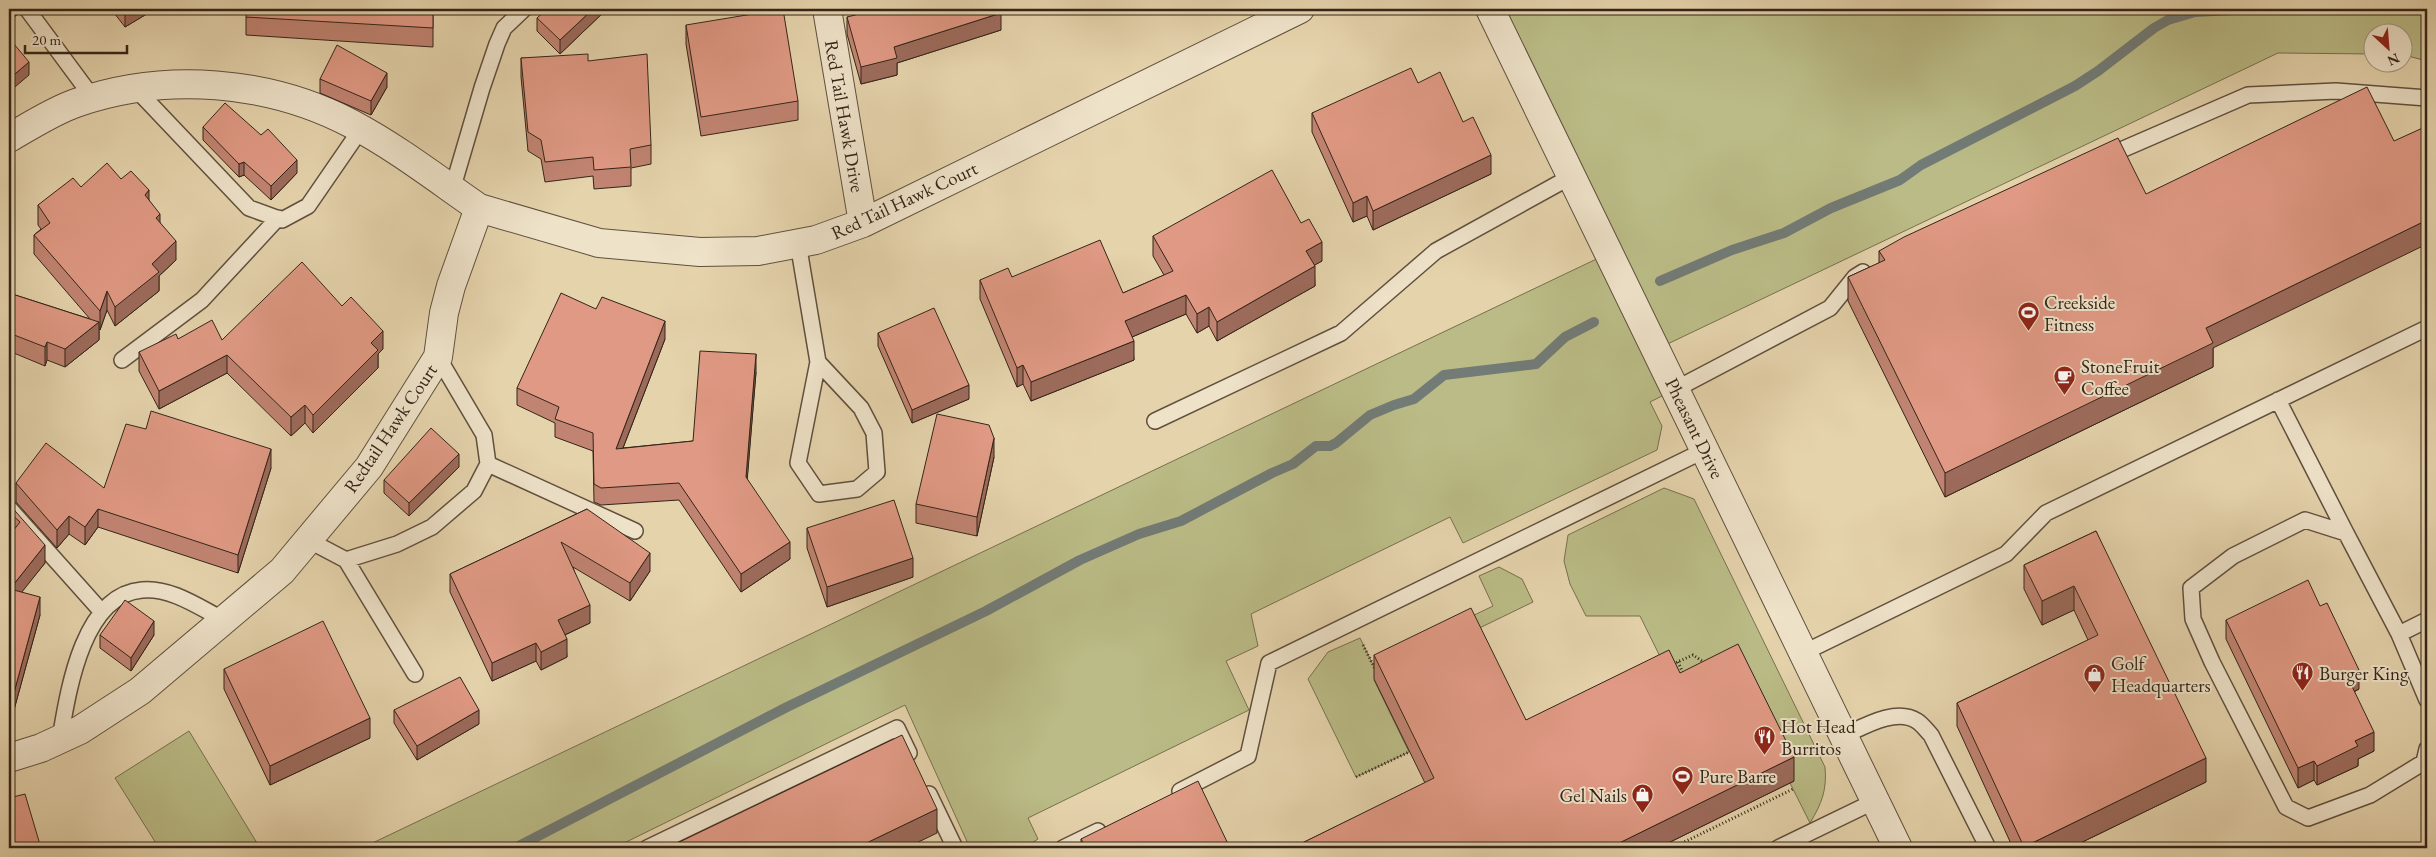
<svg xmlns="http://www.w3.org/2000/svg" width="2436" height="857" font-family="'EB Garamond',serif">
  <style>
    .green { fill: #babb86; stroke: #77704f }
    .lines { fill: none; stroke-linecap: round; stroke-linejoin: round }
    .stream { stroke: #727b76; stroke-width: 10 }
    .lane-casing { stroke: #60503d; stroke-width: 18 }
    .street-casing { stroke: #60503d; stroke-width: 30 }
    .path { stroke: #342518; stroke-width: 3; stroke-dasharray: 1 2.5; stroke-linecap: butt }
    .lane { stroke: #eee2c9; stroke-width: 15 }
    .street { stroke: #eee2c9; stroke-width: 28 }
    .wall { fill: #c18472; stroke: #342518 }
    .shaded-wall { fill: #9d6b5c; stroke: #342518 }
    .building { fill: #e09984; stroke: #342518 }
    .labels { text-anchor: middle; stroke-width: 4; stroke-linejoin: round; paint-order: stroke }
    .street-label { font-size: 19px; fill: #342518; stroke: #eee2c9 }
    .poi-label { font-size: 19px; fill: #342518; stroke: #eee2c9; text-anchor: start }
  </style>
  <rect width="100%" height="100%" fill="#e5d3ac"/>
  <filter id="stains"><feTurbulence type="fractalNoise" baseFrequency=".004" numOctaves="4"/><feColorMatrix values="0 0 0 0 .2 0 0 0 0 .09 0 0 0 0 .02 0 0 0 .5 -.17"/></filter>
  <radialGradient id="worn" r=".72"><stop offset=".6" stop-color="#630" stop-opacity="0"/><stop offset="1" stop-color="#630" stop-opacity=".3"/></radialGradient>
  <path class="green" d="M1490,9h937v52l-23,-6v-23h-30l-1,22 -95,-1 -621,296 19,40 -26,13 12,24 -5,24 -194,93 -13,-26 -199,97 7,32 -32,15 23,49 -221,108 10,21 -14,9h-54l-65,-143 -291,143h-252l1247,-595z
    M1664,488l30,11 131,268c2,23 -3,36 -15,56l-20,-40 4,-2 -114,-84 -40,-81h-54l-16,-32 -6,-23 4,-26z
    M1499,567l23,12 11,23 -142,69 -6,-13 108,-52 -14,-30z
    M1360,638l19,39 -5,3 35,72 -53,25 -48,-98 20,-27z
    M189,731l71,117h-101l-44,-70z"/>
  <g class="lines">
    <path class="stream" d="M2314,9h15
      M1660,281l72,-31 52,-17 47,-25 69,-28 21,-15 154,-79 23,-15 56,-43 14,-8 27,-8 57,-3
      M515,848l272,-141 199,-96 94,-51 59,-26 42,-13 91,-48 21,-9 23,-18h14l6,-3 34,-28 24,-10 20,-6 30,-24 92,-11 29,-27 29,-15"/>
    <defs>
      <path id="lane" d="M27,9l66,89
        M9,10l2,-1
        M135,88l114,120 33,12 26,-14 53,-77
        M2105,157l143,-62 88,-4 91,7
        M452,190l30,-102 15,-44 7,-16 20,-19
        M798,243l20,119 -20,101 21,31 38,-5 20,-17 -3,-39 -13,-25 -43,-46
        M122,360l80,-60 76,-82
        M1676,389l154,-81 25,-31 8,-5
        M2278,400l68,133
        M1155,421l186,-88 95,-82 136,-75
        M488,464l147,67
        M9,508l92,103
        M308,540l38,20 51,-16 35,-17 42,-36 14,-27 -4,-29 -46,-78
        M346,560l69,114
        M2399,634l28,-14
        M1803,653l203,-99 40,-41 381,-185
        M2427,700l-28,-66 -53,-101 -41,-13 -72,36 -42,32 2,31 19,43 74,145 22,11 62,-23 54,-33 3,-13
        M1843,736c20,-9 53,-29 74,-15 5,3 10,10 14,14l57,113
        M60,739c8,-47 22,-144 82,-149 29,-3 58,18 82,30
        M1180,791l68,-35 21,-93 436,-213
        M929,794l26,54
        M647,848l250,-120 12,25
        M1063,848l35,-17
        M1778,848l97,-47"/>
      <path id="street" d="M827,9l36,214
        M1490,9l408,839
        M9,138c21,-12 44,-27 67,-35 89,-31 193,-23 276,21 45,24 85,55 127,84l-28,78 -7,27 -6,44 -69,110 -87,104 -142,120 -60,39 -39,18 -32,10
        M479,208l120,35 101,9 58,-1 58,-11 47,-17 437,-214"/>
    </defs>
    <use href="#lane" class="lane-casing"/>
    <use href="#street" class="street-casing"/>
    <path class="path" d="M1363,645l13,26
      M1678,662l6,13
      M1673,664l20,-9 12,8
      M1356,777l53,-25
      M1672,848l121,-59"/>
    <use href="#lane" class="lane"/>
    <use href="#street" class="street"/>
  </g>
  <path class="wall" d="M111,9h44l-30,18z
    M163,9h13l-9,5z
    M433,9v38l-187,-12v-18z
    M607,9l-47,45 -23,-23v-13z
    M847,17l154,13 -104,33v12l-36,9 -14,-50z
    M686,25l112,76v19l-97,16 -15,-92z
    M521,58l67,3 63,84v19l-20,4v18l-37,3 -1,-13 -48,6 -4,-23 -13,-8 -7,-74z
    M320,79l67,8 -16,28 -51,-22z
    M1418,83l45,39 28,52 -118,56 -6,-14 -14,6 -41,-90v-19z
    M203,127l94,46 -26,27 -27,-25 -5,2 -36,-37z
    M121,179l28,21 11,23 16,37 -17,16v15l-44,35 -8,-16 -7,20 -1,-1v11l-34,27 -18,-7 -2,6 -36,-15v-58l81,26 -56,-65v-19l7,-6 -3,-4v-20l43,-18z
    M2146,194l67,154v19l-268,130 -97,-196v-24l31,-14v-12z
    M1153,236l169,25 -8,4 1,21 -98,55 -8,-15 -12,7 -11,-19 -54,23 2,23 -103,41 -8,-17 -6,3 -37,-88v-19l32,-3 111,16 41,-18 -11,-19z
    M342,306l41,43 -5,5v14l-65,65 -8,-10 -14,13 -64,-63 -68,36 -20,-38v-19l83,-12z
    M878,333l91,66 -57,24 -34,-77z
    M665,339l-42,109 70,-7 63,-69 -9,107 43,80 -49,33 -62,-92 -78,5 -7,-3 -1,-51 -38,-14v-14l-38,-18v-17z
    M994,457l-17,79 -61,-13v-19z
    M459,467l-50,49 -25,-23v-13z
    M271,468l-33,105 -140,-46 -13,18 -16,-11 -12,14 -41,-46v-19l88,5z
    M9,504l36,59 -24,29 19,23 -28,102 -3,-1v-180l3,-4 -3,-2z
    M587,509l63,62 -20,30 -57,-34 17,56 -25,12 2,22 -26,13 -5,-9 -44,20 -42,-89v-18z
    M807,528l106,49 -86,30 -20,-59z
    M2096,531l110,251 -136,66h-57l-56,-122v-23l131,-63 -14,-30 -32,15 -18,-36v-24z
    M2226,620l133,69 -5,3 20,59 -16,8v7l-41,19 -3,-5 -16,8 -72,-149z
    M100,635h54l-23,36 -31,-23z
    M1374,655l152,65 154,-47 114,108 -136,67h-366l133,-65 -51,-104z
    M224,669l146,69 -100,47 -46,-96z
    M394,710l85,14 -62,36 -23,-37z
    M1081,839l149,9h-149z"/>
  <path class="shaded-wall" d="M98,9h9l-9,3z
    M125,9h30l-30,18z
    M167,9h9l-9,5z
    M593,9h14l-47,45v-14z
    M1001,13v17l-104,33v12l-36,9v-17l33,-20z
    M29,62v13l-20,17v-13z
    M387,73v14l-16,28v-14z
    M1491,155v19l-118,56v-19z
    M297,160v13l-26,27v-14z
    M244,162v13l-5,2v-13z
    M149,190v19l-4,-14z
    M1367,196v20l-14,6v-19z
    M160,214v20l-4,-16z
    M2427,220v24l-214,104v19l-268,130v-24l261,-145z
    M176,241v19l-17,16v15l-44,35v-19l37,-43z
    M1322,242v19l-16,9v-19z
    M1315,266v20l-98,55v-19z
    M107,291v19l-7,20v-19z
    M1186,295v19l-61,26v-19z
    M1209,307v19l-12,7v-19z
    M665,321v18l-49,127v-17z
    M99,322v18l-34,27v-18z
    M383,331v18l-5,5v14l-65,65v-18l58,-72z
    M1134,341v19l-103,41v-19z
    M47,342v18l-2,6v-19z
    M756,354v18l-10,123v-18z
    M227,355v18l-68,36v-18z
    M1023,365v19l-6,3v-19z
    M969,385v14l-57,24v-13z
    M305,405v18l-14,13v-19z
    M994,438v19l-17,79v-19z
    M271,449v19l-33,105v-18z
    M459,454v13l-50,49v-13z
    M98,509v18l-13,18v-18z
    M69,516v18l-12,14v-18z
    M790,542v17l-49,33v-18z
    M45,545v18l-35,44v-18z
    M650,553v18l-20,30v-18z
    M913,558v19l-86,30v-20z
    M2074,586v24l-32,15v-24z
    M40,597v18l-28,102v-17z
    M590,605v18l-32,15v-18z
    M154,621v14l-23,36v-13z
    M567,639v18l-26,13v-18z
    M536,643v18l-44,20v-18z
    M2359,670v19l-12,6v-19z
    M479,710v14l-62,36v-14z
    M370,718v20l-100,47v-19z
    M2374,732v19l-16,8v7l-41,19v-19l38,-25z
    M1794,757v24l-136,67h-49z
    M2206,758v24l-136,66h-46v-1z
    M2314,761v19l-16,8v-20z
    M937,809v24l-31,15h-50z"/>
  <path class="building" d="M247,9h186v19l-187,-11z
    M547,9h46l-33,31 -23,-22z
    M783,9l15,92 -97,16 -15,-92z
    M879,9h121l1,4 -107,34 3,11 -36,9 -14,-50z
    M9,38l20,24 -20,17z
    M337,45l50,28 -16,28 -51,-22z
    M588,54v7l59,-7 4,91 -21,4 1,18 -37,3 -1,-13 -48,5 -4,-22 -13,-8 -7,-74z
    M1411,68l7,15 22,-11 23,50 10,-5 18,38 -118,56 -6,-15 -14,7 -41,-90z
    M2367,87l27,54 33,-15v94l-221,108 7,15 -268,130 -97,-196 37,-17 -6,-9 25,-14 214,-99 28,56z
    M225,103l36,32 7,-6 29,31 -26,26 -27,-24 -5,2 -36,-37z
    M107,163l14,16 10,-8 18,19 -4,5 15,19 -4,4 20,23 -24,23 7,8 -44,35 -8,-16 -7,20 -66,-76 16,-12 -12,-18 35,-27 8,9z
    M1272,170l29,53 8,-4 13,23 -16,9 9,15 -98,56 -8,-15 -12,7 -11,-19 -61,26 9,20 -103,41 -8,-17 -6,3 -37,-88 28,-12 4,9 88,-37 23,53 50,-22 -20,-35z
    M302,262l40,44 9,-9 32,34 -12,12 7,7 -65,65 -8,-10 -14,12 -64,-62 -68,36 -20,-39 37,-18 2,5 34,-19 10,20z
    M9,293l90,29 -34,27 -18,-7 -2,5 -36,-14z
    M561,293l35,16 6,-12 63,24 -49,128 77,-8 7,-90 56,3 -10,123 44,65 -49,32 -62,-91 -78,5 -7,-4 -1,-51 -38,-14 4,-12 -42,-19z
    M934,308l35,77 -57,25 -34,-77z
    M151,411l120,38 -33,106 -140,-46 -13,18 -16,-11 -12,14 -41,-47 30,-40 58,45 22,-64 20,5z
    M937,414l52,11 5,13 -17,79 -61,-13z
    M431,428l28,26 -50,49 -25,-23z
    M894,500l19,58 -86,29 -20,-59z
    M9,504l36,41 -35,44 30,8 -28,103 -3,-1v-163l11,-14 -11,-10z
    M587,509l63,44 -20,30 -69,-41 29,63 -32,15 9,19 -26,13 -5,-9 -44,20 -42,-89z
    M2096,531l110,227 -182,89 -67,-144 141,-68 -24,-49 -32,15 -18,-36z
    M2308,580l12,26 7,-3 32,67 -12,6 27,56 -19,9 3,5 -41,20 -3,-5 -16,7 -72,-148z
    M125,600l29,21 -23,37 -31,-23z
    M1471,608l55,112 143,-70 11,23 58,-29 56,113 -185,91h-317l142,-70 -60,-123z
    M323,621l47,97 -100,48 -46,-97z
    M460,677l19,33 -62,36 -23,-36z
    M902,735l35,74 -81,39h-189z
    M1198,781l32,67h-144l-5,-9z
    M25,794l16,54h-32v-50z"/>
  <defs>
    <symbol id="stadium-pin" viewBox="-11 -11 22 30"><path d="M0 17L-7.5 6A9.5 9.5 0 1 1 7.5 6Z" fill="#8f2418" stroke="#eee2c9"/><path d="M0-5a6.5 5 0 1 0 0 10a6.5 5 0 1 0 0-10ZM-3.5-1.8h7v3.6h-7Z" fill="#fff"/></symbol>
    <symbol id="cafe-pin" viewBox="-11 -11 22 30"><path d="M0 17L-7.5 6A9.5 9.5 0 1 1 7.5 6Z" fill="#8f2418" stroke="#eee2c9"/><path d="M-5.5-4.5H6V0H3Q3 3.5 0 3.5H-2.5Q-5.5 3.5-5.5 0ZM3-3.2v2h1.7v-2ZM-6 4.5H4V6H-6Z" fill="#fff"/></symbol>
    <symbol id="restaurant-pin" viewBox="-11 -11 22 30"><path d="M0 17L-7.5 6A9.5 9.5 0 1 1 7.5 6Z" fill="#8f2418" stroke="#eee2c9"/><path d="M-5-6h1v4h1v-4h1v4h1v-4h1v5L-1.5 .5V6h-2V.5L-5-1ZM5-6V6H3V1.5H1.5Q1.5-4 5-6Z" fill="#fff"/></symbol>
    <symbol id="shop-pin" viewBox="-11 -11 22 30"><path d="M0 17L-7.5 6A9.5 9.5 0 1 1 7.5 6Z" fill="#8f2418" stroke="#eee2c9"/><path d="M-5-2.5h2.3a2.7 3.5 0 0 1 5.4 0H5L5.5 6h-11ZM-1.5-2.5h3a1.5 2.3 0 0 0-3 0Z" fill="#fff"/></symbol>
  </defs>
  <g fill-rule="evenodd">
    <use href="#stadium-pin" x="2016" y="300" width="25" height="34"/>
    <use href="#cafe-pin" x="2052" y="364" width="25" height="34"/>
    <use href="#restaurant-pin" x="2290" y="660" width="25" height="34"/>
    <use href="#shop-pin" x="2082" y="662" width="25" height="34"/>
    <use href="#restaurant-pin" x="1752" y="724" width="25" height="34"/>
    <use href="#stadium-pin" x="1670" y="764" width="25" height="34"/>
    <use href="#shop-pin" x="1630" y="782" width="25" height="34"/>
  </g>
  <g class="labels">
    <g class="street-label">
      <text transform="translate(845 116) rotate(80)" y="7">Red Tail Hawk Drive</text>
      <text transform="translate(904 200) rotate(-25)" y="7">Red Tail Hawk Court</text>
      <text transform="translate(390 428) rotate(-56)" y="7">Redtail Hawk Court</text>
      <text transform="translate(1695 428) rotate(64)" y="7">Pheasant Drive</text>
    </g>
    <g class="poi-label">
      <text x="2044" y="309">Creekside<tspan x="2044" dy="22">Fitness</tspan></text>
      <text x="2081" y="373">StoneFruit<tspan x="2081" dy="22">Coffee</tspan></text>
      <text x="2111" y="670">Golf<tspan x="2111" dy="22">Headquarters</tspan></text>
      <text x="2319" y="680">Burger King</text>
      <text x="1781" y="733">Hot Head<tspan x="1781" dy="22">Burritos</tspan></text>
      <text x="1699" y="783">Pure Barre</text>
      <text x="1627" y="802" text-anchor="end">Gel Nails</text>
    </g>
  </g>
  <rect width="2436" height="857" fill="none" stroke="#e5d3ac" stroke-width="30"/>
  <rect x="10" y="10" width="2416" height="837" fill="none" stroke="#342518" stroke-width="2.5"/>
  <rect x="15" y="15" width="2406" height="827" fill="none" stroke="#342518"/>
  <g transform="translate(2388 48) rotate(154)"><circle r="24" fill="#eee2c9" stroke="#a49682"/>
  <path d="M0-4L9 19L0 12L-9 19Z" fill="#8f2418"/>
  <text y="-8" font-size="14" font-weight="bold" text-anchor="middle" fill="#342518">N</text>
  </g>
  <path d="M25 45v8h102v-8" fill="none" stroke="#342518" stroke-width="2.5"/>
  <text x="32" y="45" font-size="15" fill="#342518" stroke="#eee2c9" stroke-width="4" paint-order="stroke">20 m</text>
  <rect width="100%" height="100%" filter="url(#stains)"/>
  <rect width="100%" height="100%" fill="url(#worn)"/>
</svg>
